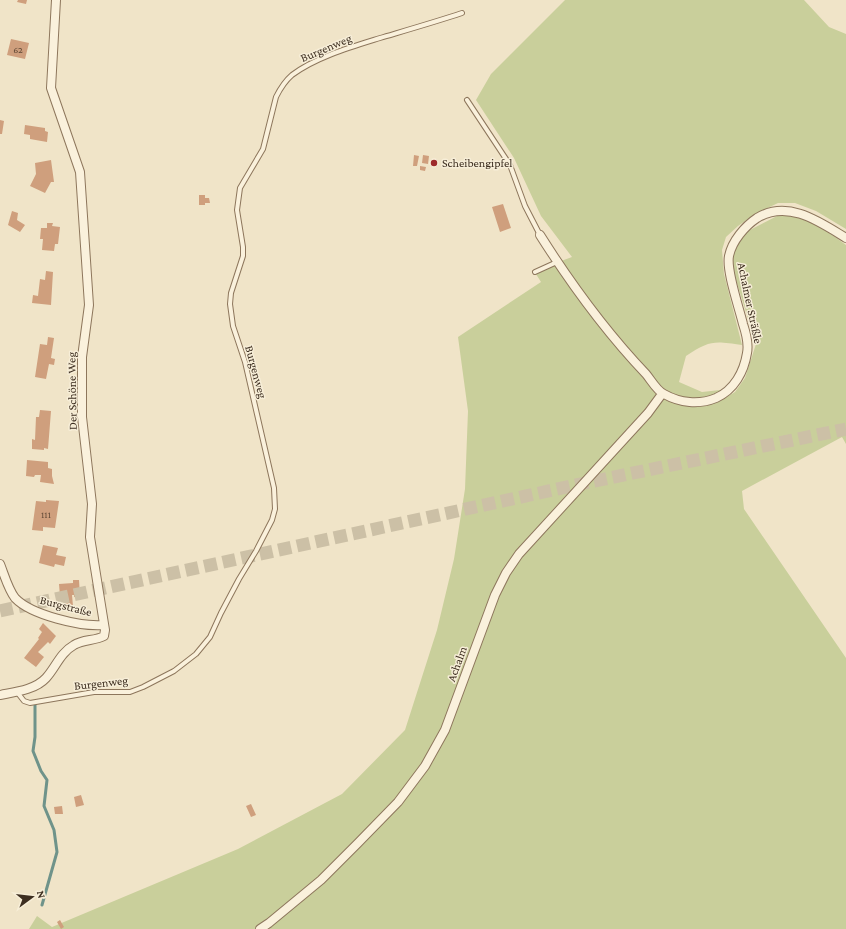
<svg xmlns="http://www.w3.org/2000/svg" width="846" height="929" font-family="'Crimson Pro',serif">
  <style>
    .green { fill: #c9cf9b }
    .lines { fill: none; stroke-linecap: round; stroke-linejoin: round }
    .stream { stroke: #6f938a; stroke-width: 3 }
    .building { fill: #cf9f7d }
    .primary-tunnel { stroke: #ccc0a6; stroke-width: 13; stroke-dasharray: 13 6; stroke-linecap: butt }
    .lane-casing { stroke: #8d765c; stroke-width: 6 }
    .street-casing { stroke: #8d765c; stroke-width: 10 }
    .lane { stroke: #faf1dc; stroke-width: 4 }
    .street { stroke: #faf1dc; stroke-width: 8 }
    .poi-dot { fill: #9e2a2b; stroke: #f7eed8; stroke-width: 1.5 }
    .labels { text-anchor: middle; stroke-width: 3; stroke-linejoin: round; paint-order: stroke }
    .number-label { font-size: 10px; fill: #624a37 }
    .street-label { font-size: 12px; fill: #3d2e20; stroke: #f7eed8 }
    .poi-label { font-size: 12px; fill: #3d2e20; stroke: #f7eed8; text-anchor: start }
  </style>
  <rect width="100%" height="100%" fill="#f0e4c8"/>
  <path class="green" d="M565,0h239l25,27 17,7v195l-30,-18 -21,-8h-17l-23,11 -17,12 -12,11 -4,13 2,24 18,71c-28,-4 -32,-5 -56,11l-7,26 23,10 18,-2 3,9 12,-7 10,-14 11,-34 -21,-67 -4,-20 6,-14 11,-12 31,-16h17l21,9 29,21v199l-4,-7 -100,54 2,18 102,149v271h-817l8,-13 15,11 186,-78 104,-55 63,-64 32,-100 17,-71 11,-70 3,-78 -10,-74 83,-55 -7,-11 38,-14 -31,-41 -27,-58 -38,-58 15,-26z"/>
  <g class="lines">
    <path class="stream" d="M35,704v33l-2,14 8,20 6,9 -3,26 10,24 3,22 -15,53"/>
  </g>
  <path class="building" d="M18,0h9l-1,4 -9,-2z
    M11,39l18,4 -4,16 -18,-4z
    M0,120l4,1 -2,13h-2z
    M25,125l20,3v3l3,1 -1,10 -17,-3v-4l-6,-1z
    M414,155l5,1 -2,10h-4z
    M423,155l6,1 -1,8 -6,-1z
    M51,160l3,22h-3l-6,11 -15,-7 6,-12 -1,-11z
    M420,166l6,1 -1,4 -5,-1z
    M199,195h6v3h4l1,5h-5v2h-6z
    M503,204l8,24 -11,4 -8,-25z
    M12,211l6,2 -1,7 8,5 -5,7 -12,-7z
    M47,223h6l-1,3 8,1 -2,17h-3l-1,7 -12,-1 1,-11h-3l1,-11h6z
    M46,271l7,1 -2,33 -19,-2 1,-8 5,1 2,-17 5,1z
    M48,337l6,1 -3,20 4,1 -1,6 -5,-1 -3,15 -11,-2 5,-33 7,1z
    M40,410l11,1 -3,38 -4,-1v2l-12,-1v-10l3,1 1,-23h3z
    M27,460l21,2v6l4,1v7l2,8 -14,-2 1,-7h-6l-1,2 -8,-1z
    M46,500l13,1 -4,27 -12,-1v4l-11,-1 4,-29 10,1z
    M43,545l15,3 -2,7 10,2 -2,9 -9,-2 -1,3 -15,-4z
    M73,580h6l1,16 -6,1v-2h-2l1,11 -16,1 -1,-6 7,-1 -1,-4h-2l-1,-12 14,-1z
    M43,623l13,13 -6,8 -2,-2 -10,10 6,5 -8,10 -12,-9 15,-19 -1,-1 4,-6 -3,-3z
    M81,795l3,10 -8,2 -2,-10z
    M251,804l5,11 -5,2 -5,-11z
    M62,806l1,8h-8l-1,-7z
    M60,920l4,7 -3,2 -4,-7z"/>
  <g class="lines">
    <path class="primary-tunnel" d="M0,611l585,-128 261,-54"/>
    <defs>
      <path id="lane" d="M467,100l43,65 15,41 15,29
        M535,272l22,-10
        M17,692l7,9 6,2 64,-11h36l13,-5 31,-16 22,-17 14,-17 11,-24 18,-34 17,-28 16,-31 3,-11 -1,-21 -29,-126 -12,-36 -3,-22 1,-11 12,-37v-9l-6,-37 3,-22 23,-39 13,-52c4,-8 9,-16 16,-22 24,-18 59,-28 88,-37 27,-8 55,-16 82,-25"/>
      <path id="street" d="M540,235c31,49 66,97 106,139 5,6 11,17 18,20 16,9 35,11 52,4 18,-8 28,-26 31,-45 2,-10 -1,-20 -4,-29 -4,-17 -17,-53 -14,-68 3,-15 16,-30 28,-38 31,-19 63,4 89,20
        M0,564c4,10 8,25 15,34 16,17 66,29 89,27
        M0,695c15,-3 35,-5 46,-17 10,-11 14,-25 28,-33 9,-6 21,-4 30,-9l1,-6 -15,-93 2,-33 -10,-87v-60l7,-52 -9,-133 -29,-84 5,-88
        M260,929l9,-6 52,-43 37,-37 40,-41 27,-36 20,-36 50,-135 11,-22 13,-19 129,-141 14,-19"/>
    </defs>
    <use href="#lane" class="lane-casing"/>
    <use href="#street" class="street-casing"/>
    <use href="#lane" class="lane"/>
    <use href="#street" class="street"/>
  </g>
  <circle class="poi-dot" cx="434" cy="163" r="4"/>
  <g class="labels">
    <g class="number-label">
      <text x="18" y="53">62</text>
      <text x="46" y="518">111</text>
    </g>
    <g class="street-label">
      <text transform="translate(326 48) rotate(-23)" y="4">Burgenweg</text>
      <text transform="translate(750 303) rotate(78)" y="4">Achalmer Sträßle</text>
      <text transform="translate(256 372) rotate(75)" y="4">Burgenweg</text>
      <text transform="translate(72 391) rotate(-91)" y="4">Der Schöne Weg</text>
      <text transform="translate(66 606) rotate(14)" y="4">Burgstraße</text>
      <text transform="translate(457 664) rotate(-70)" y="4">Achalm</text>
      <text transform="translate(101 683) rotate(-6)" y="4">Burgenweg</text>
    </g>
    <g class="poi-label">
      <text x="442" y="167">Scheibengipfel</text>
    </g>
  </g>
  <g transform="translate(32 897) rotate(75)" stroke="#f7eed8" stroke-width="3" paint-order="stroke">
  <path d="M0-3L7 15L0 10L-7 15Z" fill="#3d2e20"/>
  <text y="-6" font-size="11" font-weight="bold" text-anchor="middle" fill="#3d2e20">N</text>
  </g>
</svg>
